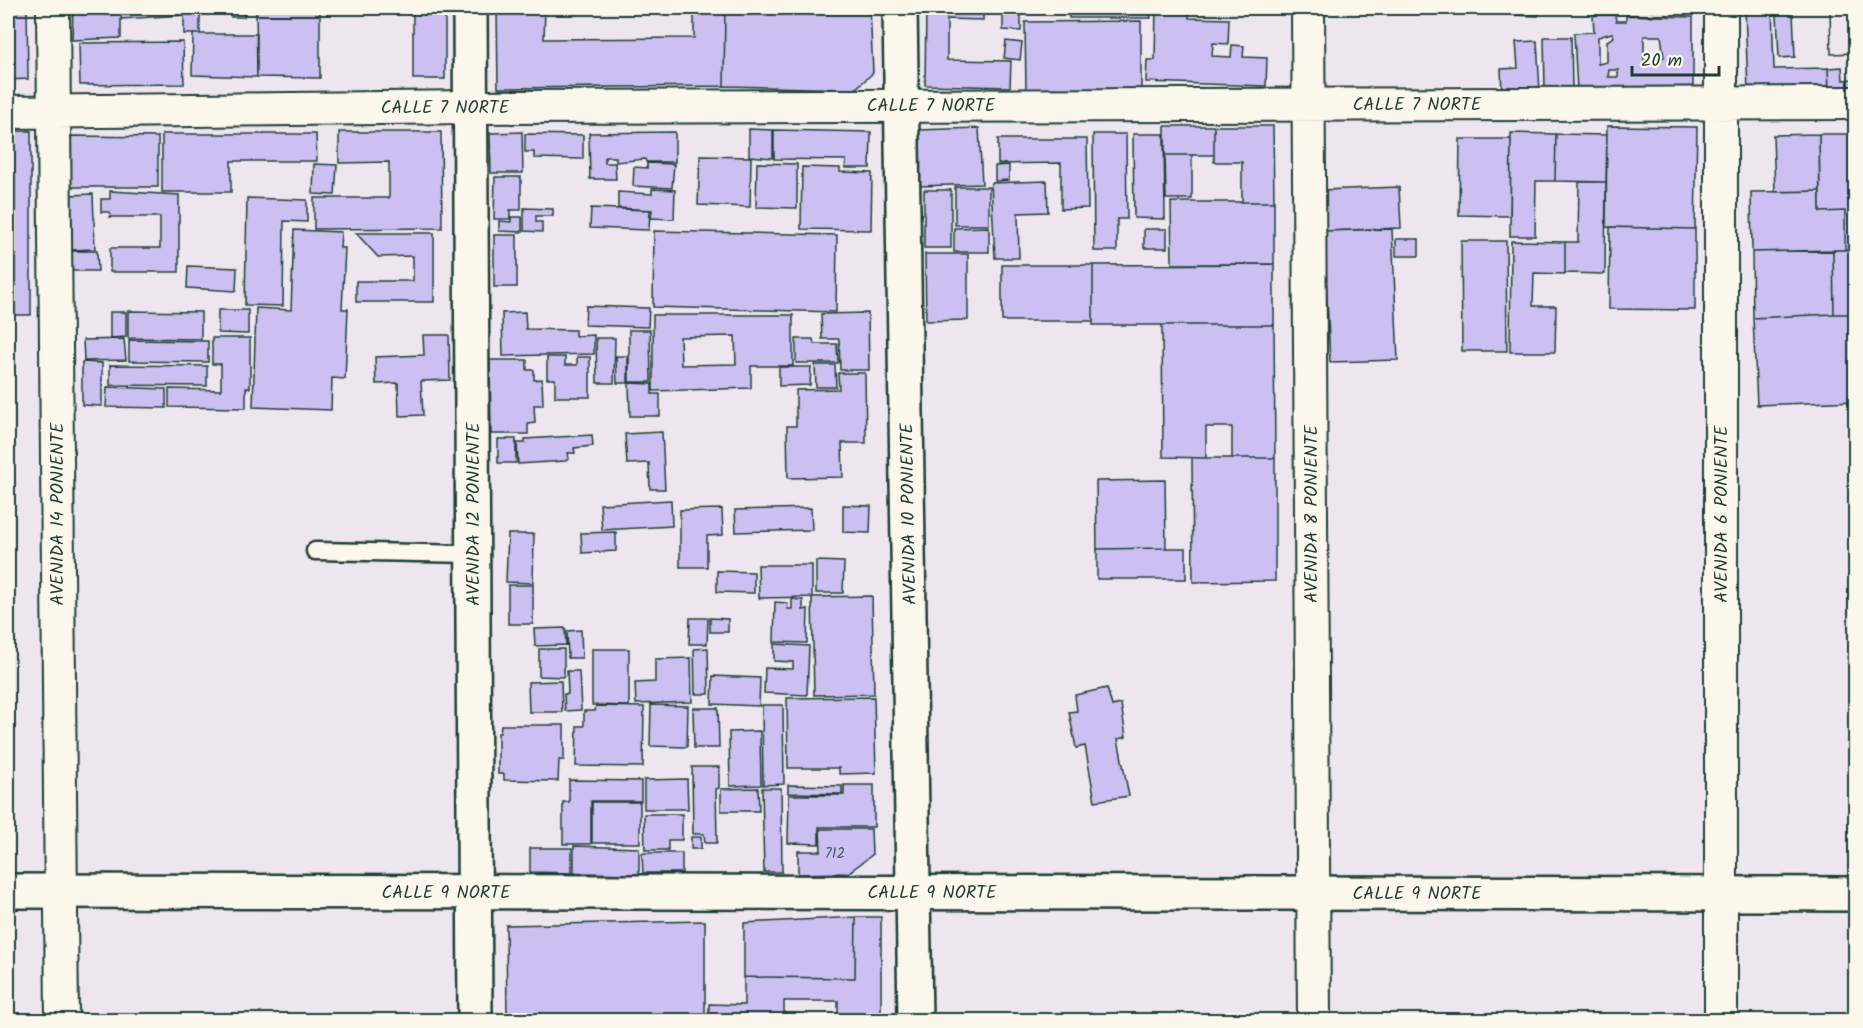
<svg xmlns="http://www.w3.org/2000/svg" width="1863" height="1028" font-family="Kalam,sans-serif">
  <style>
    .building { fill: #ccbff1; stroke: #1f3d34; stroke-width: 1.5; fill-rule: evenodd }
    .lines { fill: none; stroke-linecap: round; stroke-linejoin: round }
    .service-casing { stroke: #1f3d34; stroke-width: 21 }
    .minor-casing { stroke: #1f3d34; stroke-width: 36 }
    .tertiary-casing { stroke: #1f3d34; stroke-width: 38 }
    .secondary-casing { stroke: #1f3d34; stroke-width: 38 }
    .service { stroke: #fbf7ec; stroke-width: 16 }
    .minor { stroke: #fbf7ec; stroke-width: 32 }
    .tertiary { stroke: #fbf7ec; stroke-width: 33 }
    .secondary { stroke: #fbf7ec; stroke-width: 33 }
    .labels { text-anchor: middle; stroke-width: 4.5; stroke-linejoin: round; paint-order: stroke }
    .number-label { font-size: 15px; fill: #4a5e63 }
    .street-label { font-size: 18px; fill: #1f3d34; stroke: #fbf7ec }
  </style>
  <rect width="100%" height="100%" fill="#ede6ee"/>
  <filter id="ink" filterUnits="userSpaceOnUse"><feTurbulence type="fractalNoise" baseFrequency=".0167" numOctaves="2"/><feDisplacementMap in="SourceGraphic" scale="12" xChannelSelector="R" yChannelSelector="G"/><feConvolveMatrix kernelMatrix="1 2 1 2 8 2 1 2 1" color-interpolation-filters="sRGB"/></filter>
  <g filter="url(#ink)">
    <path class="building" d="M8,8h19l1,71 -20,1z
      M73,8h48v30l-49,2z
      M121,8h63v7l-63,4z
      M184,8h16v26h-16z
      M231,8h13v9h-13z
      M256,8h64v70l-63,-1z
      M497,8h48l-1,31 150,-1v-30h31l-1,78 -226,2z
      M725,8h145l3,65 -18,16 -131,-3z
      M926,8h57v12l-36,-1v41l64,1 -1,26 -85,-2z
      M1069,8h81l1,10h-82z
      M1156,8h33v10l40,1 -1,25 -15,-1 -1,13 19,1 1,-12 12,1 -1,11 24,1 -1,28 -120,-4 1,-22h8z
      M1239,8h21v2h-21z
      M1513,8h26l-1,8 -26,-1z
      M1574,8h117v3l-117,-2z
      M1745,8h27l2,61 54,-1 1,23 -81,2z
      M1830,8h26v45l-25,1z
      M1830,8h26v45l-25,1z
      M1003,12l18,1v18l-18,-1z
      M413,13h32v66h-32z
      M1793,13l2,44 -16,1 -2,-44z
      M1593,15h22l1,6h10v-6l67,2v77l-116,-3 -3,-58 20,-1zM1612,33l2,4 -7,4v21l-9,2v-27zM1644,36h17l3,21 -20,8zM1609,70h9v7h-10z
      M1141,21v69h-115l-1,-68z
      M193,34h64v43l-65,-2z
      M1544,37h27l1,53h-27z
      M1006,41l16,2 -2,17 -16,-2z
      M1537,41l3,50 -38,3 -1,-25 17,-1 -2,-26z
      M183,42l1,42 -104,1 -1,-42z
      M1852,63h4v30l-27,1 -1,-26 14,-1 1,13 10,-1z
      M1165,126h49v29h-49z
      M1214,126h59l1,76h-32v-40h-28z
      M1607,126l90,1 -2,102 -89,-2z
      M979,128l3,56 -62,2 -2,-56z
      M749,129l24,1v28l-24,-2z
      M774,130l97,2 -1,36h-25l1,-8 -72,-1z
      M8,131h23v184h-23z
      M339,132h102l1,96 -128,1v-31h75v-36l-50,1z
      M522,132l1,41h-32l-1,-40z
      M675,132v30h-29l-1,-3 -29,3v-5h-11v6h10l1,16h-26l-1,-46z
      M1511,133l45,1 -1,47h-19l-1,55h-25z
      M162,134h154l1,27h-86v31h-69z
      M525,134l58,1v24l-49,-1v-6h-9z
      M1093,134h33l1,85h-10v32h-23z
      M1133,134h31l1,85 -31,-1z
      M1556,134l51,1 -1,47 -51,-1z
      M1819,134h37v116h-11v-39l-25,1z
      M1819,134l1,57 -45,1 -2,-57z
      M71,136l87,1v50h-87z
      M998,139h89l1,69 -27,1v-46l-63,1z
      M1460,139h51l-1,77 -51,-1z
      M1165,155h27v44h-26z
      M700,156l51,1 -1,50 -52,-2z
      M647,163l27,1 -2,24 -39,-2 1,-19 13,1z
      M757,163l40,1v44l-41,-1z
      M314,164l23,1 -2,30 -22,-1z
      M1009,165v15l-14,1v-15z
      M802,167l38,1v4l32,1 -1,57 -70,-1z
      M495,177h26v33h-11v9h-16z
      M1047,181l1,31 -30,1 1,45h-24l-4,-75z
      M1579,182h27l-1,92 -40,-1v-31h13z
      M955,187h34v38h-34z
      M1399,187l2,41 -77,3 -2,-41z
      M652,189l23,1 -1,29 -23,-1 1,-8 -34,-2v-16l34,2z
      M924,190h27v58h-27z
      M110,191l69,4v77h-69v-24h50v-31h-50v-5h-9v-13h9z
      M1820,191v21l25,-1v39l-93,2 -1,-60z
      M93,194l2,55 -23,1 -2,-55z
      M247,198l60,2v22l-23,-1 -1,85 -38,-1z
      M1171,202h103v62h-102z
      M524,208l29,1v7h-17v6h6v10l-18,-1z
      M591,208l59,2 -1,20 -59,-2z
      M511,217h11v15l-23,-1v-10l12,1z
      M989,227v25h-35v-24z
      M1610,227l85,2v81l-86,-1z
      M1144,229h23v19h-23z
      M1392,229l6,131 -68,2 -6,-131z
      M294,230l47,2 -1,16h5l-3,61h6l-3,70 -13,-1 -1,32 -78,-3 3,-99 35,2z
      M654,231l183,4 -1,77 -183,-5z
      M356,233h78v69h-78v-21h57v-25l-35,1z
      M494,235h23v52h-23z
      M1396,239h23v17h-23z
      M1461,241h45l1,110h-45z
      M1511,241l54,1v32l-31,-1 -1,33h23l-1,46h-45z
      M1833,250l1,64 -81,4 -1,-66z
      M1833,250h23v64h-22z
      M71,251h26l1,20h-27z
      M925,254h43v66l-42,1z
      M1274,264v61h-181v-60z
      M1002,265h91v56h-91z
      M188,266l49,2 -1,23 -49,-3z
      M586,306l63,2 -1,19 -63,-2z
      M218,310h30v24l-30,-1z
      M128,311l73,1v27l-73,-1z
      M110,312h16v25l-16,1z
      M525,312l1,17 49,1v6l19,-1v19l-91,2 -1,-43z
      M868,313l1,57h-29l-1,-31h-17l-1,-25z
      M1834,314h22v87l-99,4 -4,-87z
      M653,315h140v51h-42v22l-98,3zM735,336l1,28 -55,1 -1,-28z
      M1162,325h112l1,133h-43v-31h-26v31l-43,-1z
      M629,330h21l1,52h-22z
      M423,335h26l1,45 -29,1 2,34 -24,1 -1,-33 -22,1 -1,-27 49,-2z
      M212,338h38v50h-4v20l-77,-1v-18l52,1v-26h-9z
      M596,338h19l-1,45h-17z
      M124,339l2,21 -42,1 -1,-21z
      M796,339h17l1,5h23l1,19h-42z
      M129,340l79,1v21l-79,-1z
      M616,356h12v27h-11z
      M547,357h18v8h12v-8h13v40h-35v-18h-8z
      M490,360h37v10h7v10l8,-1 1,26h-9l1,18 -7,1v10h-37z
      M82,362l20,1v43l-20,-1z
      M110,365l97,1v20l-97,-1z
      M815,365h20l1,22h-20z
      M779,367h32l-1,18 -31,1z
      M838,373h27l1,70h-24l1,34 -55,1 -1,-52h9v-36l43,-1z
      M629,383l23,1v10h8v22h-30z
      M107,387l59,2v19l-60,-1z
      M662,432l3,57h-15l-1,-26 -22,1 -2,-30z
      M592,435l1,11 -19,2 1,5h-7l1,6 -4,2 -47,3 -1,-21h8v-4z
      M498,439h18v24h-18z
      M1192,458h83v123l-82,1z
      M1165,480l1,68 -69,1 -1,-68z
      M671,500l1,26 -70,4 -2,-26z
      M843,505l28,1 -1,27 -27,-1z
      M811,508l1,22 -76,2 -1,-22z
      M722,509l1,26 -16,1v31h-27v-57z
      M616,532v19l-34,2 -1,-20z
      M508,534h26l-1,49 -27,-1z
      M1166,548h20v31h-89v-30z
      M816,561l28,1 -1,31h-27z
      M758,565h54v32l-53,1z
      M717,571l37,1v21l-37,-1z
      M508,585h25v39h-25z
      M872,596l2,98 -60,1 -2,-98z
      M792,599l11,1v10l5,-1 -1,34 -33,-1 1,-40 12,1 1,6h4z
      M690,618h18l-1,26h-18z
      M710,618l18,1v13h-18z
      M565,628l1,17 -31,1 -1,-17z
      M581,630l1,28h-14l-1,-27z
      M774,644l35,2 -2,49 -43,-2 1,-25 28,1v-7l-19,-1z
      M708,648l1,46h-14l-1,-45z
      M539,649h25v28l-25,-1z
      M592,649h37v57l-37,-1z
      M691,658l1,44 -56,2 -1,-21 20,-1v-23z
      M567,671h12l2,39 -16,1 -1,-17h4z
      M713,676l47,2 -1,28 -47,-2z
      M561,681l1,31h-33l-1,-30z
      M1107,688l5,18 9,-2 5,33 -8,2 11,57 -34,5 -10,-55 -9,2 -7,-36 8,-1 -2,-16z
      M874,697l2,76 -37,1v-6h-51l-1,-70z
      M651,705l37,1 -1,41 -37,-1z
      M762,705h21l1,79 -21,1z
      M596,706l48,1 -1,60 -67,-1 1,-40h7v-15h11z
      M693,708h25l1,40h-25z
      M501,725h63v35h-5l-1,21 -54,-1v-6h-6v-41h2z
      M760,731l1,54 -31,1 -1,-54z
      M692,767h27v21l-3,1 1,54h-12l-1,-9h-11z
      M687,779l1,30h-44v-29z
      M569,780l72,1v20h-50v43h-28v-42h6z
      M788,785l54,1v8l-54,-1z
      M844,785h30v42h-55v17l-31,-1 1,-48h55z
      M758,788l1,23h-38v-22z
      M762,788h19l1,84h-18z
      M592,802h48v41h-48z
      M644,814h38v26h-14v10h-23z
      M820,829h51l1,26 -24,18 -50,1v-23h23z
      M691,837h10v12h-10z
      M574,846l65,2v26l-65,-1z
      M530,848h42v25l-42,-1z
      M642,853h40v20h-39z
      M856,917h25v103h-43v-19h-54v19h-75v-16l35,1v-28l111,1z
      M856,917l-1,61 -111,-1v-54z
      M705,921v99h-198l-1,-95z"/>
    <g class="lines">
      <defs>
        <path id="service" d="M315,551l158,3"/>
        <path id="minor" d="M53,8l9,1012
          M1308,8l6,1012
          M8,112l463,-5 1385,-4
          M1721,1020v-1012"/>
        <path id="tertiary" d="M8,891l1848,3"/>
        <path id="secondary" d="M470,8l5,1012
          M900,8l15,1012"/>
      </defs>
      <use href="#service" class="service-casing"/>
      <use href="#minor" class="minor-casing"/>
      <use href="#tertiary" class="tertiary-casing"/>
      <use href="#secondary" class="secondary-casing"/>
      <use href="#service" class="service"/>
      <use href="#minor" class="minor"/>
      <use href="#tertiary" class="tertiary"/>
      <use href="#secondary" class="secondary"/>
    </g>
  </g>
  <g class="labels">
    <g class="number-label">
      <text x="835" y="858">712</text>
    </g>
    <g class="street-label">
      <text x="1417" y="110">CALLE 7 NORTE</text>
      <text x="931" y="111">CALLE 7 NORTE</text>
      <text x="445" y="113">CALLE 7 NORTE</text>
      <text transform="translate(57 514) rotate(-90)" y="6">AVENIDA 14 PONIENTE</text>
      <text transform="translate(473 514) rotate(-90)" y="6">AVENIDA 12 PONIENTE</text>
      <text transform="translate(908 514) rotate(-91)" y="6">AVENIDA 10 PONIENTE</text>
      <text transform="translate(1311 514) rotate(-90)" y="6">AVENIDA 8 PONIENTE</text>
      <text transform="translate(1721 514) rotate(-90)" y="6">AVENIDA 6 PONIENTE</text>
      <text x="446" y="898">CALLE 9 NORTE</text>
      <text x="932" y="898">CALLE 9 NORTE</text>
      <text x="1417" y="899">CALLE 9 NORTE</text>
    </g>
  </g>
  <rect width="1863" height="1028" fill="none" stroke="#fbf7ec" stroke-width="30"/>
  <rect x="15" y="15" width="1833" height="998" fill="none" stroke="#1f3d34" stroke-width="2" filter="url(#ink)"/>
  <path d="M1632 66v9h87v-9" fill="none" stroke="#1f3d34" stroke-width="3"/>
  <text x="1641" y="66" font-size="18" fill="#1f3d34" stroke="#fbf7ec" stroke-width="4.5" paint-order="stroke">20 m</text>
</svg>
